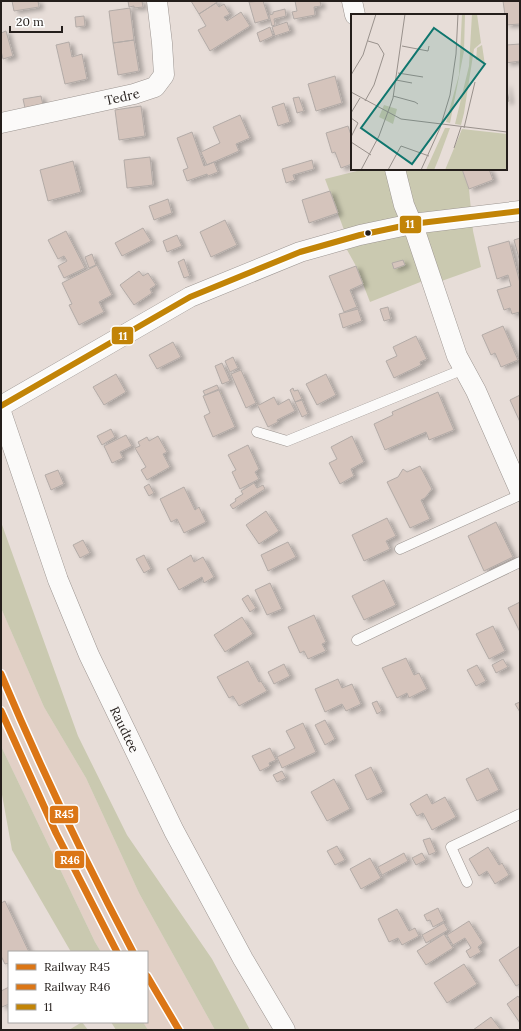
<svg xmlns="http://www.w3.org/2000/svg" width="521" height="1031" font-family="Lora,serif">
  <style>
    .built { fill: #e2d0c6 }
    .green { fill: #cac9b0 }
    .building { fill: #d5c4bc; stroke: #b3aba7; filter: url(#shadow) }
    .lines { fill: none; stroke-linecap: round; stroke-linejoin: round }
    .service-casing { stroke: #9c9591; stroke-width: 11 }
    .minor-casing { stroke: #9c9591; stroke-width: 21 }
    .service { stroke: #fbfaf9; stroke-width: 10 }
    .minor { stroke: #fbfaf9; stroke-width: 20 }
    .bus-1-casing { stroke: #fff; stroke-width: 9 }
    .bus-1 { stroke: #c28407; stroke-width: 6 }
    .rail-1-casing { stroke: #fff; stroke-width: 10 }
    .rail-2-casing { stroke: #fff; stroke-width: 10 }
    .rail-1 { stroke: #db7616; stroke-width: 7 }
    .rail-2 { stroke: #db7616; stroke-width: 7 }
    .bus-dot { fill: #241e1b; stroke: #fff; stroke-width: 1.5 }
    .labels { text-anchor: middle; stroke-width: 3; stroke-linejoin: round; paint-order: stroke }
    .street-label { font-size: 13px; fill: #241e1b; stroke: #fff }
    .inset-road { fill: none; stroke: #99918c; stroke-width: 1 }
    .view { fill: #0f766e; fill-opacity: 0.15; stroke: #0f766e; stroke-width: 2 }
    .inset-edge { fill: none; stroke: #241e1b; stroke-width: 2 }
    .line-badge { stroke: #fff; stroke-width: 1.5 }
    .badge-label { font-size: 11px; text-anchor: middle; font-weight: bold; fill: #fff }
  </style>
  <defs>
    <filter id="shadow"><feDropShadow dx="4.5" dy="2.5" stdDeviation="2" flood-color="#0004"/></filter>
  </defs>
  <rect width="100%" height="100%" fill="#e7ddd8"/>
  <path class="built" d="M1,608l43,99 42,71 53,115 76,137h-67l-5,-8h4v-70h-46l-6,-10 -94,-196z"/>
  <path class="green" d="M365,169h97l7,20 4,42 8,36 -45,16 -3,-6 -63,25 -14,-36 -15,-27 6,-1 -22,-59z
    M1,522l77,214 49,99 85,124 38,71h-35l-76,-137 -53,-115 -42,-71 -43,-99z
    M1,746l94,196 6,10h-30l-59,-102 -11,-61z
    M82,1022l6,8h-19z
    M111,1022h32l5,8h-32z"/>
  <path class="building" d="M12,1h26l1,6 -25,4z
    M128,1h14l1,6 -9,1v-2l-5,1z
    M191,1h28l-20,13z
    M263,1l6,18 -14,4 -6,-21z
    M295,1h25l1,5 -7,1 1,8 -21,4 -2,-7 5,-1z
    M503,1h17v23l-14,1v-10h-1z
    M216,3l3,4 5,-3 6,10 -6,3 3,4 14,-9 9,14 -40,25 -12,-21 8,-4 -7,-12z
    M130,8l4,32 -21,3 -4,-32z
    M285,9l1,7 -12,3 1,6 -3,1 -3,-11 4,-1v-2z
    M84,16l1,10 -9,1 -1,-10z
    M287,22l3,9 -15,5 -3,-9z
    M270,27l3,9 -13,6 -3,-9z
    M6,31l7,25 -10,3 -2,-8v-18z
    M134,40l5,31 -21,4 -5,-32z
    M69,42l3,15 10,-3 5,25 -22,5 -9,-39z
    M520,44v17l-14,2v-18z
    M335,76l7,27 -26,8 -8,-27z
    M506,84l3,17 -3,1z
    M41,96l2,9 -18,3 -2,-9z
    M299,97l5,14 -7,2 -4,-15z
    M284,103l6,19 -12,4 -6,-19z
    M141,106l4,30 -26,4 -4,-30z
    M240,115l10,23 -14,6 3,7 -32,14 -6,-13 19,-9 -7,-16z
    M348,126l4,12v26l-11,4 -6,-16 -3,1 -6,-20z
    M192,132l12,34 10,-4 4,10 -10,4 -1,-2 -20,7 -4,-11 5,-2 -11,-30z
    M150,157l3,28 -26,3 -3,-28z
    M312,160l2,9 -21,6 2,5 -9,3 -4,-14z
    M73,161l8,31 -33,9 -8,-31z
    M462,169h27l4,11 -24,9z
    M330,191l8,22 -29,10 -7,-23z
    M168,199l4,14 -18,7 -5,-14z
    M225,220l12,25 -26,12 -11,-25z
    M143,228l8,13 -29,15 -7,-13z
    M66,231l19,37 -21,10 -6,-12 9,-5 -3,-5 -6,3 -10,-19z
    M177,235l5,11 -15,6 -4,-11z
    M520,238v24l-6,-22z
    M509,241l11,42v29l-8,2 -2,-6 -6,2 -7,-20 14,-4 -3,-11 -11,4 -9,-32z
    M92,254l4,11 -7,3 -4,-11z
    M184,259l6,17 -6,2 -6,-16z
    M403,260l2,5 -11,4 -2,-6z
    M97,265l15,30 -13,7 5,10 -25,13 -10,-20 3,-1 -10,-21z
    M356,266l7,18 -13,6 7,17 -13,5 -15,-36z
    M139,271l4,5 5,-3 8,12 -6,4 2,4 -18,12 -14,-20z
    M388,307l3,12 -7,2 -4,-12z
    M358,309l4,12 -19,7 -4,-14z
    M503,326l15,34 -17,7 -6,-14 -4,2 -9,-20z
    M416,336l11,23 -7,3 1,3 -27,13 -8,-17 11,-5 -4,-9z
    M173,342l8,15 -24,12 -8,-14z
    M233,357l5,11 -8,4 -5,-11z
    M222,363l8,18 -8,3 -7,-18z
    M241,370l15,33 -10,5 -15,-34z
    M116,374l10,18 -22,13 -11,-18z
    M326,374l10,21 -19,10 -11,-21z
    M217,385l2,4 -14,6 -2,-4z
    M293,388l1,3 4,-1 4,9 -7,3 -5,-12z
    M219,390l16,37 -22,10 -9,-21 6,-3 -7,-17z
    M438,392l16,38 -25,10 -3,-8 -41,18 -11,-26 19,-9 -1,-3z
    M520,395v27l-10,-22z
    M274,397l4,8 11,-6 6,12 -18,9 1,2 -10,5 -11,-23 1,-1 1,2z
    M302,400l6,14 -6,3 -7,-15z
    M111,429l4,8 -13,8 -5,-9z
    M126,435l6,11 -12,6 3,6 -11,5 -8,-17z
    M158,436l9,16 -4,2 7,13 -23,13 -6,-10 5,-3 -11,-19 5,-2 -2,-4 9,-5 2,4z
    M352,436l12,26 -13,7 3,7 -14,8 -11,-21 8,-4 -6,-12z
    M248,445l11,24 -4,3 4,7 -19,10 -8,-17 4,-2 -8,-15z
    M420,466l12,23 -7,9 -4,2 9,19 -20,9 -23,-46 11,-5 5,-8 4,3z
    M58,470l6,14 -13,6 -6,-15z
    M254,483l3,5 6,-3 2,4 -32,20 -3,-4 6,-4 -1,-2 8,-5 -2,-3z
    M149,484l5,9 -5,3 -5,-9z
    M184,487l11,23 4,-3 7,15 -22,11 -7,-14 -6,3 -11,-23z
    M266,511l13,20 -20,13 -13,-19z
    M387,518l9,18 -10,5 4,8 -26,12 -12,-26z
    M496,522l17,35 -29,14 -16,-35z
    M83,540l7,13 -10,5 -7,-13z
    M288,542l8,15 -28,14 -7,-16z
    M144,555l7,14 -7,4 -8,-14z
    M191,555l3,7 9,-5 11,20 -10,6 -2,-6 -23,13 -12,-21z
    M384,580l12,25 -32,15 -12,-24z
    M270,583l12,26 -15,6 -12,-25z
    M248,595l8,13 -6,4 -8,-13z
    M520,602v30l-12,-24z
    M314,615l12,27 -4,2 4,7 -18,8 -4,-8 -4,2 -12,-26z
    M242,617l11,17 -28,18 -11,-17z
    M493,626l12,25 -16,8 -13,-25z
    M406,658l8,17 5,-2 8,16 -18,9 -2,-5 -10,5 -15,-30z
    M503,659l5,8 -12,6 -4,-8z
    M248,661l11,21 2,-1 6,10 -28,15 -6,-10 -4,2 -12,-21z
    M284,664l6,12 -16,8 -6,-12z
    M477,665l9,16 -10,5 -9,-16z
    M338,679l4,9 10,-4 9,20 -15,7 -4,-7 -17,8 -10,-23z
    M377,701l5,10 -5,3 -5,-11z
    M520,702v10l-5,-8z
    M325,720l10,19 -10,6 -10,-20z
    M303,723l13,29 -34,16 -5,-11 18,-9 -9,-17z
    M270,748l6,12 -7,3 1,3 -10,5 -8,-15z
    M371,767l12,25 -16,8 -12,-25z
    M488,768l11,22 -22,11 -11,-22z
    M282,771l4,7 -9,4 -4,-7z
    M334,779l16,30 -23,12 -16,-29z
    M427,794l5,10 13,-7 11,20 -24,13 -9,-17 -6,3 -7,-12z
    M430,838l6,14 -7,3 -6,-15z
    M337,846l8,14 -10,5 -8,-14z
    M488,847l11,18 3,-2 7,12 -14,9 -8,-13 -8,5 -10,-17z
    M404,853l4,8 -26,14 -4,-8z
    M422,853l4,7 -10,5 -4,-7z
    M370,858l11,20 -20,11 -11,-20z
    M5,901l24,51h-20v11l-4,1 -4,-8v-53z
    M438,908l6,13 -11,6 -3,-7 -3,1 -3,-6z
    M397,909l12,22 6,-3 4,8 -17,9 -4,-7 -9,4 -11,-23z
    M469,921l14,22 -5,4 3,5 -11,6 -4,-7 5,-3 -6,-10 -12,7 -6,-10z
    M444,923l4,7 -22,13 -4,-8z
    M444,934l9,14 -27,17 -9,-14z
    M520,946v38l-4,2 -17,-26z
    M464,964l13,20 -30,19 -13,-20z
    M9,987v17l-7,3 -1,-3v-13z
    M518,996l2,3v24l-13,-19z
    M491,1017l10,13h-28z"/>
  <g class="lines">
    <defs>
      <path id="service" d="M257,432l30,9 177,-72
        M400,549l120,-54
        M357,640l163,-78
        M467,882l-16,-35 69,-33"/>
      <g id="minor">
        <path d="M352,1l3,14"/>
        <path id="s1" d="M1,123l133,-29 21,-7 9,-12 -2,-32 -5,-42"/>
        <path d="M395,169l9,36 12,29 41,122 19,35 44,100"/>
        <path d="M1,406l189,-109 110,-45 60,-17 52,-11 108,-13"/>
        <path id="s2" d="M1,412l57,168 31,75 85,176 69,128 42,71"/>
      </g>
    </defs>
    <use href="#service" class="service-casing"/>
    <use href="#minor" class="minor-casing"/>
    <use href="#service" class="service"/>
    <use href="#minor" class="minor"/>
    <defs>
      <path id="bus-1" d="M1,406l189,-109 110,-45 60,-17 52,-11 108,-13"/>
    </defs>
    <use href="#bus-1" class="bus-1-casing"/>
    <use href="#bus-1" class="bus-1"/>
    <defs>
      <path id="rail-1" d="M1,674c40,95 84,187 132,278
        M147,976l32,54"/>
      <path id="rail-2" d="M1,711l55,122 61,119"/>
    </defs>
    <use href="#rail-1" class="rail-1-casing"/>
    <use href="#rail-2" class="rail-2-casing"/>
    <use href="#rail-1" class="rail-1"/>
    <use href="#rail-2" class="rail-2"/>
  </g>
  <circle class="bus-dot" cx="368" cy="233" r="3.5"/>
  <g class="labels">
    <g class="street-label">
      <text dy="5" stroke="none"><textPath href="#s1" startOffset="124">Tedre</textPath></text>
      <text dy="5" stroke="none"><textPath href="#s2" startOffset="341">Raudtee</textPath></text>
    </g>
  </g>
  <g transform="translate(351 14)">
    <rect width="156" height="156" fill="#e7ddd8"/>
    <path d="M111,0h3l-1,37 -14,72 -4,-1 13,-47zM121,0h5l4,29 -7,6 -10,64 -3,12 -6,-1 14,-58zM131,31l3,20 -4,-5h-5l1,-12zM33,91l13,4 -4,15 -14,-7zM94,114h5l-11,30 -5,12h-8zM111,115l45,5v36h-62z" fill="#cac9b0"/>
    <path class="inset-road" d="M51,32l26,5 1,-5M47,59l25,4M0,61l12,-20 13,-41M45,66l16,3M0,78l50,27 106,13M42,82l22,6 3,2M14,87l9,-16 10,-31 -6,-10 -10,-3M0,99l9,-15M0,104l7,5 -7,14M113,114l11,-46M0,128l20,13M103,134l7,-21M10,156l18,-34 14,-38 12,-84M37,156l13,-24 28,10M70,156l19,-42 10,-33 6,-41 2,-40"/>
    <path class="view" d="M83,14l51,36 -73,100 -51,-36z"/>
    <rect width="156" height="156" class="inset-edge"/>
  </g>
  <g class="line-badge">
    <rect x="399" y="215" width="23" height="19" rx="4" fill="#c28407"/>
    <rect x="111" y="326" width="23" height="19" rx="4" fill="#c28407"/>
    <rect x="49" y="805" width="30" height="19" rx="4" fill="#db7616"/>
    <rect x="54" y="850" width="31" height="19" rx="4" fill="#db7616"/>
  </g>
  <g class="badge-label">
    <text x="410" y="228">11</text>
    <text x="123" y="340">11</text>
    <text x="64" y="818">R45</text>
    <text x="70" y="864">R46</text>
  </g>
  <rect width="521" height="1031" fill="none" stroke="#241e1b" stroke-width="4"/>
  <rect x="8" y="951" width="140" height="72" fill="#ffffff" stroke="#a7a5a4"/>
  <rect x="16" y="964" width="20" height="6" fill="#db7616" stroke="#a7a5a4"/>
  <text x="44" y="971" font-size="12" fill="#241e1b">Railway R45</text>
  <rect x="16" y="984" width="20" height="6" fill="#db7616" stroke="#a7a5a4"/>
  <text x="44" y="991" font-size="12" fill="#241e1b">Railway R46</text>
  <rect x="16" y="1004" width="20" height="6" fill="#c28407" stroke="#a7a5a4"/>
  <text x="44" y="1011" font-size="12" fill="#241e1b">11</text>
  <path d="M10 26v6h52v-6" fill="none" stroke="#241e1b" stroke-width="2"/>
  <text x="16" y="26" font-size="12" fill="#241e1b" stroke="#ffffff" stroke-width="3" paint-order="stroke">20 m</text>
</svg>
